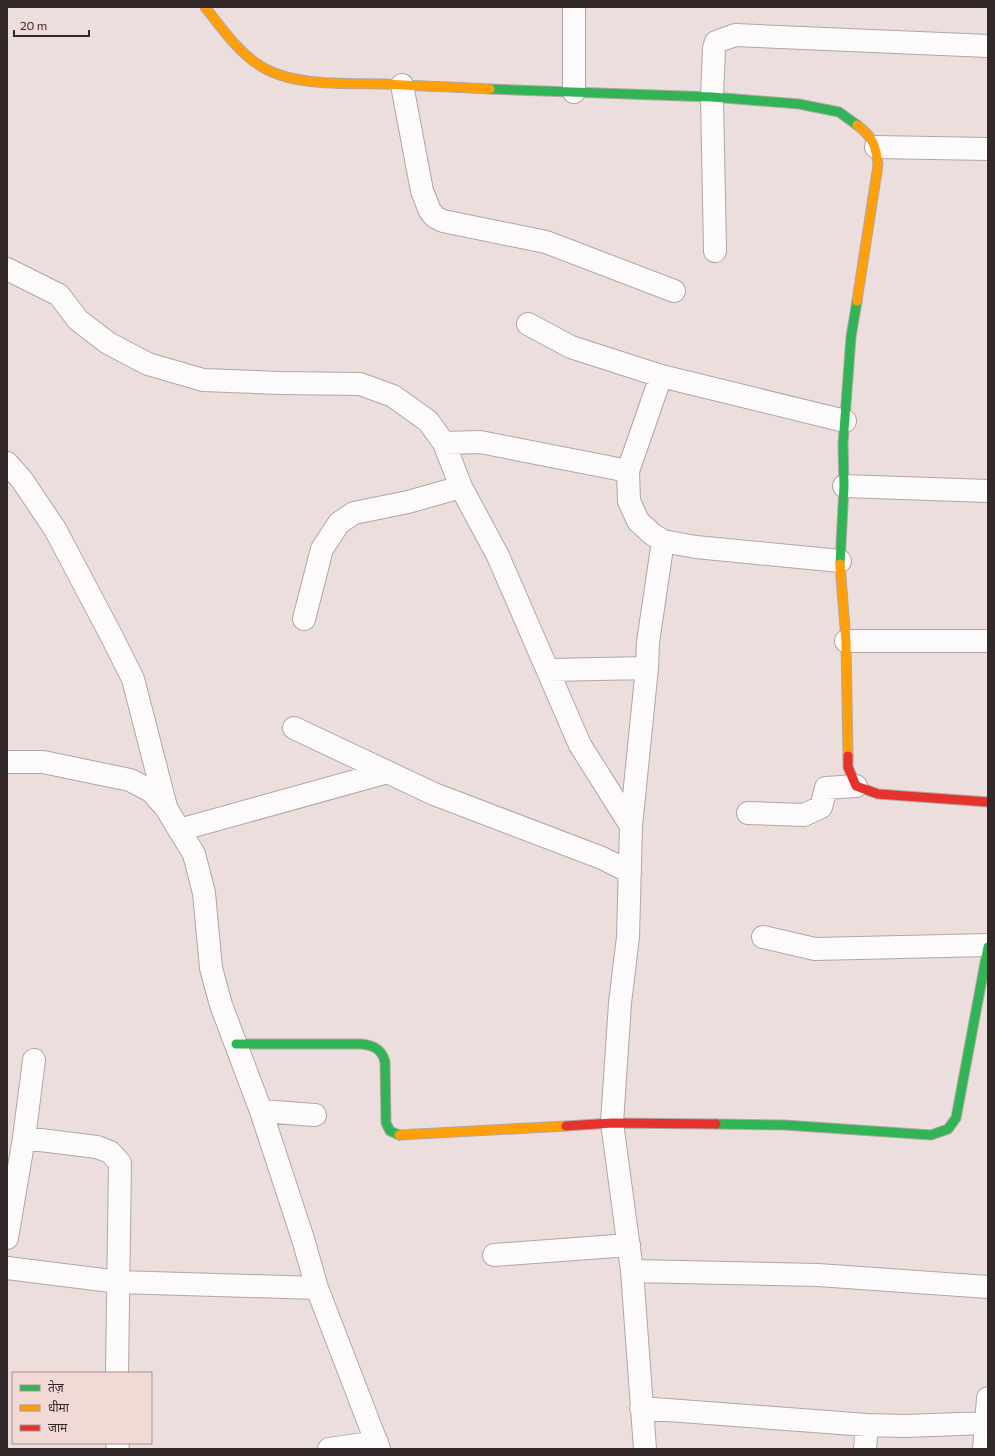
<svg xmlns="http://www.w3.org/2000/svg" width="995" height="1456" font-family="Commissioner,'Noto Sans Devanagari',sans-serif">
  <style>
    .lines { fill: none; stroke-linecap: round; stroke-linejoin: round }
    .street-casing { stroke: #b1a6a4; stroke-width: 24 }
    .fast-casing { stroke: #b1a6a4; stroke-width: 11 }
    .slow-casing { stroke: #b1a6a4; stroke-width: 11 }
    .jam-casing { stroke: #b1a6a4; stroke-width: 11 }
    .street { stroke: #fcfafa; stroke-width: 22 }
    .fast { stroke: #30b455; stroke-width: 9 }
    .slow { stroke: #ff9f0a; stroke-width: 9 }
    .jam { stroke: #e5322d; stroke-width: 9 }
  </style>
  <rect width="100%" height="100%" fill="#ecdedc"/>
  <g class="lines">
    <defs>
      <path id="street" d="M574,7v85
        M402,85l20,106 8,20 5,6 8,4 103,21 128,49
        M876,147l112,2
        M715,251l-3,-154 2,-49 2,-6 19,-7 253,11
        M7,269l52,26 19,25 30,23 40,21 55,16 77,3 80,1 33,12 35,25 16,22 17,44 37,69 82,189 51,81
        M528,324l43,23 90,29 184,45
        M661,376l-33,95 1,30 9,20 14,13 11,7 33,6 144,14
        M444,443l36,-1 148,29
        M7,463l15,17 33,49 57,108 21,42 33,128
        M844,486l144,5
        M304,619l18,-70 17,-26 15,-10 54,-11 53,-15
        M846,641h142
        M549,670l98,-2
        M294,728l140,66 168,64 28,14
        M7,762h36l87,18 21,11 15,17 28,46 10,39 7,75 10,37 40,106 42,128 14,49 62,161
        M748,813l56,2 17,-8 5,-19 30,-2
        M179,830l209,-58
        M763,937l52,12 173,-4
        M261,1111l54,4
        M24,1138l73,9 13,5 10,11 -3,210
        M7,1238l17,-100 10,-78
        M494,1255l135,-10
        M7,1268l112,14 198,6
        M632,1271l186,4 170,12
        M641,1408l226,17 38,1 81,-3
        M117,1443l1,6
        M329,1449l48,-7
        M645,1449l-13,-178 -20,-148 8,-120 8,-66 3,-111 16,-158 1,-26 15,-101
        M865,1449l2,-24
        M984,1449l4,-51"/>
      <path id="fast" d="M490,89l222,8 87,7 40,8 18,13
        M840,564l4,-78 -1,-42 8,-107 6,-36
        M236,1044h125c12,1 21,5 24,18l1,61 4,8 9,4
        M716,1124l69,1 146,10 17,-6 8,-11 32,-171"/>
      <path id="slow" d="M205,7c16,20 32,44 54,58 33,22 87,18 125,19 35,2 71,3 106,5
        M857,301l21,-136c-2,-19 -5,-28 -21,-40
        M840,564l6,77 2,115
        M399,1135l167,-9"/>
      <path id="jam" d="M848,756v11l8,19 22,8 110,8
        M566,1126l46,-3 104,1"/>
    </defs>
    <use href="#street" class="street-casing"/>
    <use href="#fast" class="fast-casing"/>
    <use href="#slow" class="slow-casing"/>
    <use href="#jam" class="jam-casing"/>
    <use href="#street" class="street"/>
    <use href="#fast" class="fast"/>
    <use href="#slow" class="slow"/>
    <use href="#jam" class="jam"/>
  </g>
  <rect width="995" height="1456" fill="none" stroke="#322827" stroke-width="16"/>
  <rect x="12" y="1372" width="140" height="72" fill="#f3d9d5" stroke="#a6928f"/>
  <rect x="20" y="1385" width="20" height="6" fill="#30b455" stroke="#a6928f"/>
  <text x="48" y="1392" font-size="12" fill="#322827">तेज़</text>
  <rect x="20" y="1405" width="20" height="6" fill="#ff9f0a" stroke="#a6928f"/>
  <text x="48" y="1412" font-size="12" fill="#322827">धीमा</text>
  <rect x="20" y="1425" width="20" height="6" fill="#e5322d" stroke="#a6928f"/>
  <text x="48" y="1432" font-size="12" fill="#322827">जाम</text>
  <path d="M14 30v6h75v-6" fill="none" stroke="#322827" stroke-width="2"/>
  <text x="20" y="30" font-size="12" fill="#322827" stroke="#f3d9d5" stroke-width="3" paint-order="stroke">20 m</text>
</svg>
